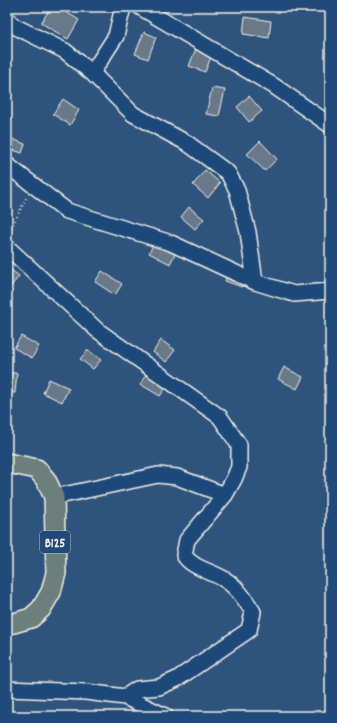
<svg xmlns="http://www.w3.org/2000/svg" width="337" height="723" font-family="Dekko,sans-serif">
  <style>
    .building { fill: #6a7989; stroke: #f4f1e8 }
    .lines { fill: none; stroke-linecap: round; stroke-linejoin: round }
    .minor-casing { stroke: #f4f1e8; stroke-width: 18 }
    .major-casing { stroke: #f4f1e8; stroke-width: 22 }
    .path { stroke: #f4f1e8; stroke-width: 2; stroke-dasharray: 1 3; stroke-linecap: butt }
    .minor { stroke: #1f4a7a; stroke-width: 15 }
    .major { stroke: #6c7f7c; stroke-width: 19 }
    .labels { text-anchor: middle; stroke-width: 4; stroke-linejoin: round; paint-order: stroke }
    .shield { fill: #1f4a7a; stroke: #b4bfc7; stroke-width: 1 }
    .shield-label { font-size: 13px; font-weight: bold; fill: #f4f1e8 }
  </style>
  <rect width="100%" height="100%" fill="#2e537d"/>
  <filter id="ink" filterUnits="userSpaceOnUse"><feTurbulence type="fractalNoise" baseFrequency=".025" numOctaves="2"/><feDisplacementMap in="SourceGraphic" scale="8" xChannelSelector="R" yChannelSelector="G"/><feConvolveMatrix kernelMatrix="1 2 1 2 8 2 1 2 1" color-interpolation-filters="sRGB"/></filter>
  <g filter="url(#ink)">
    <path class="building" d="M51,7h7l21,13 -11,19 -27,-16z
      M245,17l26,4 -2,17 -26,-4z
      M144,32l12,5 -8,22 -13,-5z
      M197,46l16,6 -8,20 -16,-6z
      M212,88l13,2 -6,26 -13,-2z
      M249,96l13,15 -13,11 -12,-15z
      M63,99l16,11 -9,15 -17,-11z
      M7,137l18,7 -3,9 -15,-5z
      M260,141l17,18 -12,12 -18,-17z
      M205,170l15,13 -12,15 -15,-13z
      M189,207l15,12 -9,10 -14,-12z
      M156,239l21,11 -7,14 -21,-11z
      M7,267l12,9 -10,13 -2,-1z
      M102,271l20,13 -7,11 -20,-13z
      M228,273l17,7 -3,7 -17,-6z
      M21,336l18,10 -7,12 -18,-10z
      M161,340l14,10 -9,12 -13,-10z
      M88,350l13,10 -8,9 -13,-10z
      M284,367l19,10 -6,12 -19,-10z
      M7,373h10l-2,20h-8z
      M147,373l20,13 -7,10 -20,-12z
      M49,379l20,9 -7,14 -19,-9z"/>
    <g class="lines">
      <defs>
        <path id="minor" d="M140,7l134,79 56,39
          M7,19l7,7 51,25 27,22 41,41 54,29 41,30 9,17 11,42 7,50
          M92,73l24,-37 7,-29
          M7,165l60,46 104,32 84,39 39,12 36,-3
          M7,247l90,83 123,87 19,28v22l-5,12 -9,16 -38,45 -3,15c8,13 27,16 40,24 13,8 21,20 29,33l-4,18 -72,49 -18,8 -22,2 -12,8
          M54,497l104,-22 19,2 48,18
          M7,689l79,3 39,5 40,19"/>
        <path id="major" d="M7,463l30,6 9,11 8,17 2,76 -5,19 -10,17 -10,9 -24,7"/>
      </defs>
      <use href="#minor" class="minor-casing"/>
      <use href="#major" class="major-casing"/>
      <path class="path" d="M8,235l19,-39"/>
      <use href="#minor" class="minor"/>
      <use href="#major" class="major"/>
    </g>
  </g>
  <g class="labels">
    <rect class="shield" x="40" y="531" width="30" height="22" rx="3"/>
    <g class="shield-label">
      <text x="55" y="547">B125</text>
    </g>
  </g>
  <rect width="337" height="723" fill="none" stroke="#1f4a7a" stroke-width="24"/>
  <rect x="12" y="12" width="313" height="699" fill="none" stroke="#f4f1e8" stroke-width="1.5" filter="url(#ink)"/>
</svg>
